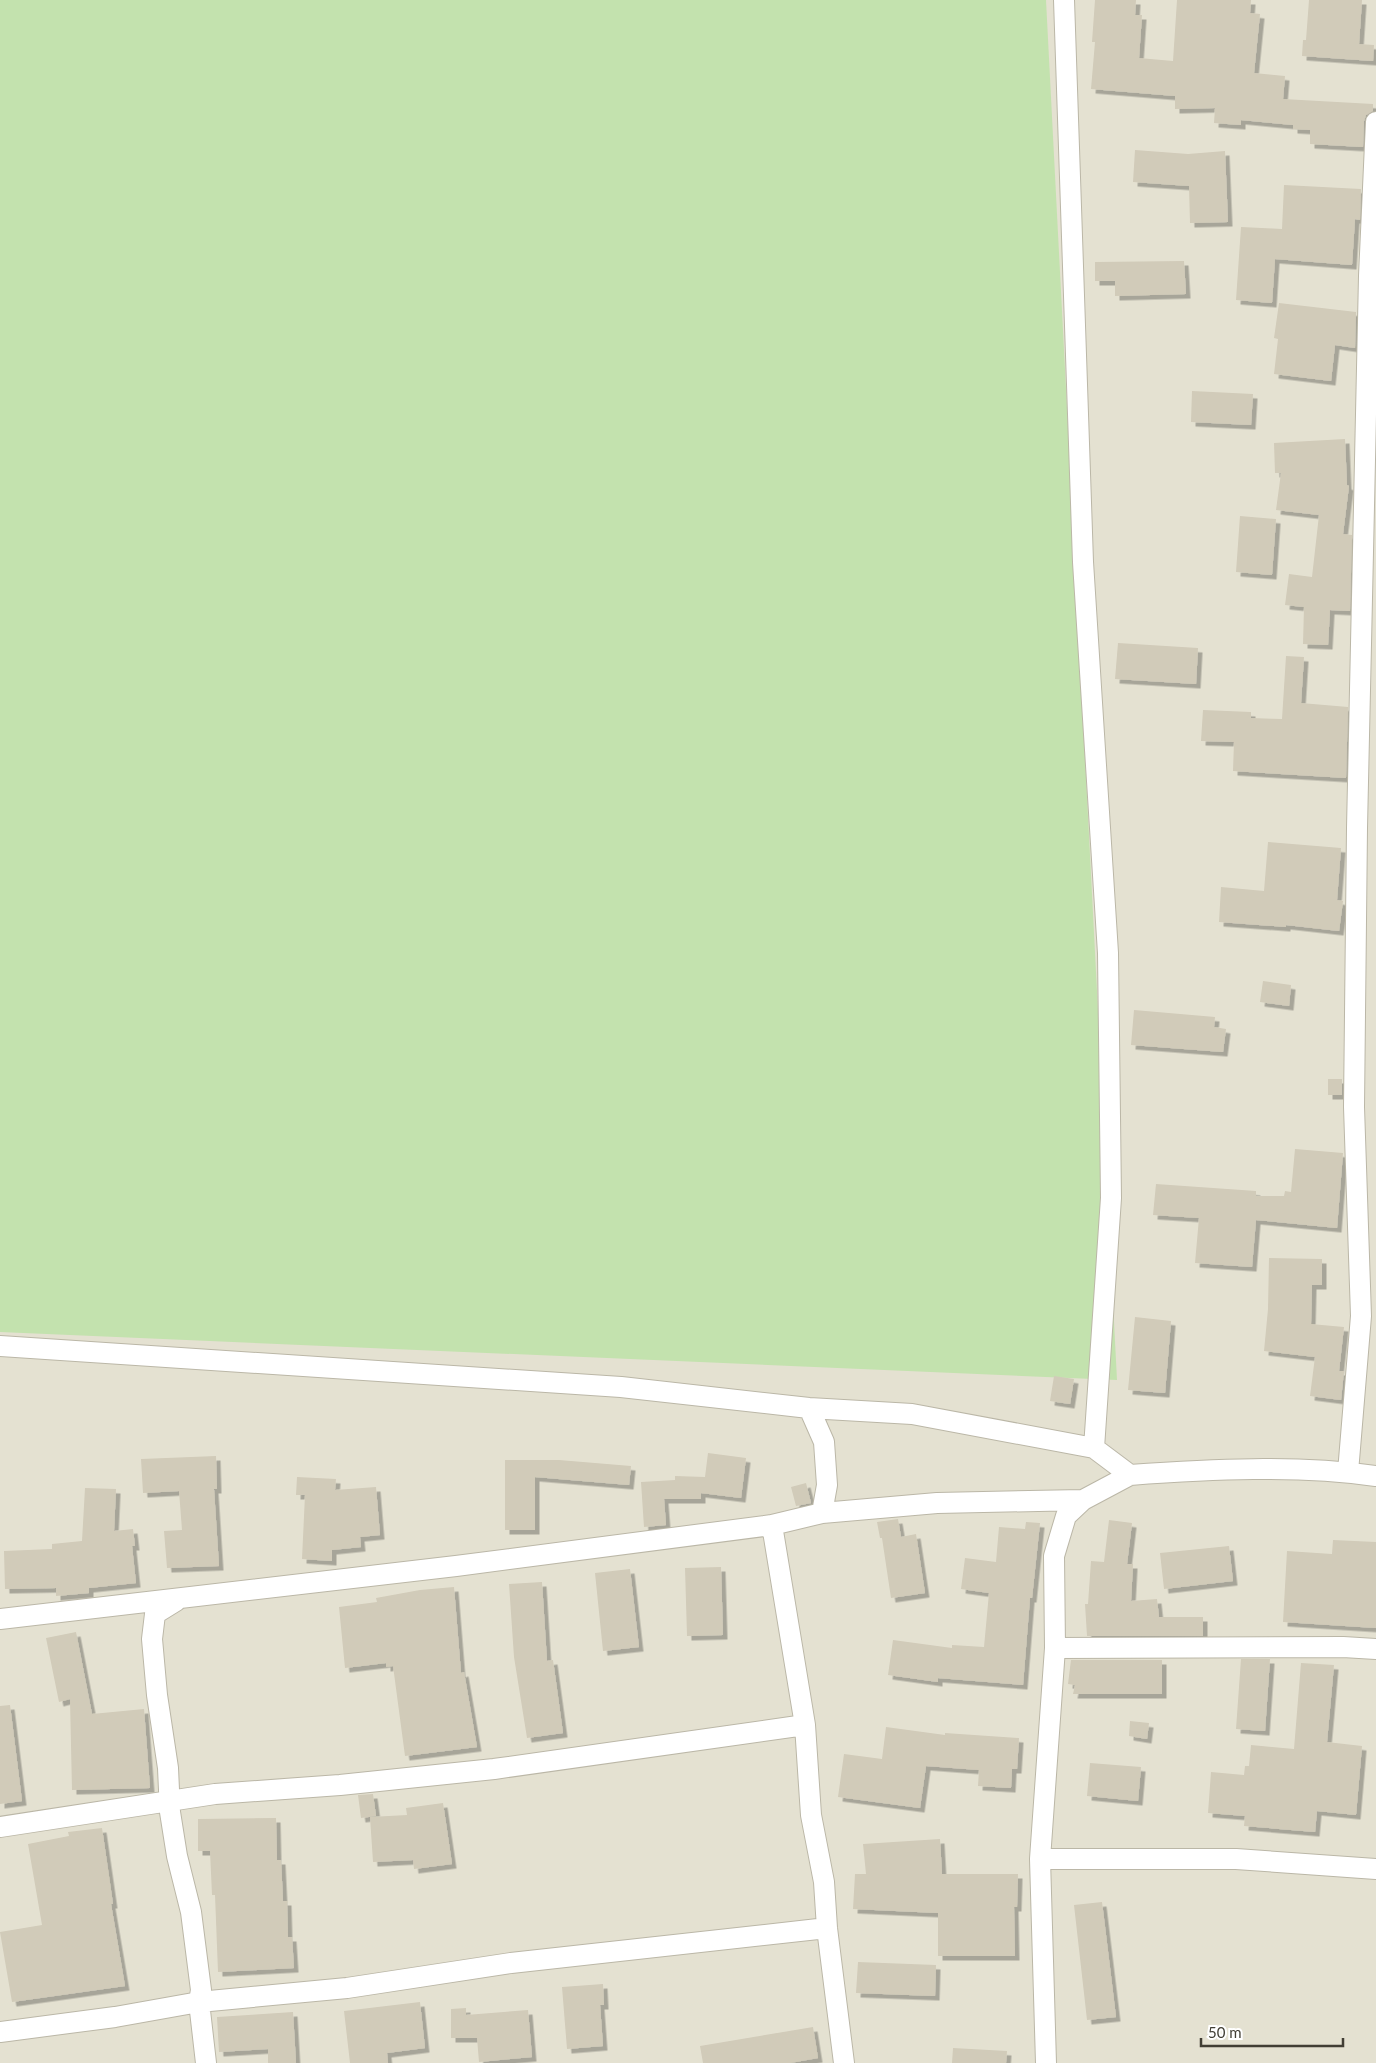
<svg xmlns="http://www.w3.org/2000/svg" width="1376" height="2063" font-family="Lato,sans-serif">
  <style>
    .residential { fill: #e4e1d1 }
    .green { fill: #c3e2ae }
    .building { fill: #d1cbb9; filter: url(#shadow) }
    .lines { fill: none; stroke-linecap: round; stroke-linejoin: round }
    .minor-casing { stroke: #bbb7a7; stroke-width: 22 }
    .minor { stroke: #fff; stroke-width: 20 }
  </style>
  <defs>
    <filter id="shadow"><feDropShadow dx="4.5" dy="4.5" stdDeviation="0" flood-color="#0004"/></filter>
  </defs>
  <rect width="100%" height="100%" fill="#f0eee3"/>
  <path class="residential" d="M0,0h1376v2063h-1376z"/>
  <path class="green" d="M0,0h1046l71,1380 -1117,-48z"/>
  <path class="building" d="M1095,0h41l-1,15h7l-3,43 34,3 4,-61h74l-1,13 10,1 -6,59 31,3 -2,23 90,5v7l-7,4 -2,6 -1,26 -53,-3v-14l-17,-1v-4l-52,-5v5l-27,-2 1,-15 -40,1v-13l-84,-7 4,-47h-3z
    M1309,0h53l-3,44 15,1 -1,16 -71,-5 1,-16h3z
    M1135,150l53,4 37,-3 3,71 -38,1 -1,-37 -56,-4z
    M1284,185l77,4 -1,31 -5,-1 -3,46 -77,-6 -3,44 -36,-3 5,-73 41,2z
    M1184,261l2,33 -71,2v-15h-20v-19z
    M1279,303l77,9 -1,36 -20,-3 -4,36 -57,-7 4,-35 -4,-1z
    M1192,391l61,3 -2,31 -60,-3z
    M1345,439l2,46 2,1 -6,48 9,1 -2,76 -20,-1 -2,35 -25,-1 1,-37 -19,-2 4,-31 23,3 7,-62 -43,-5 5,-37h-6l-1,-30z
    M1240,516l36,3 -4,56 -36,-3z
    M1118,643l80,5 -2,36 -81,-5z
    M1286,656l18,1 -3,46 47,4 -2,71 -113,-7 1,-29 -33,-1 2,-31 48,2v6l31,1z
    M1268,842l73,6 -4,52 6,1 -4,30 -53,-6v2l-67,-5 2,-35 43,4z
    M1263,981l28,4 -2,21 -29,-4z
    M1134,1010l81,7 -1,10 12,2 -3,23 -92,-7z
    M1328,1079h14v16h-14z
    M1295,1149l48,4 -6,75 -81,-8 -4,47 -57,-4 4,-45 -46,-3 3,-31 100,7v5h28l1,-5 6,1z
    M1269,1258l53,1v26h-10l-1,39 33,3 -5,44h5l-3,29 -31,-4 5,-39 -51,-6 4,-42z
    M1135,1317l36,4 -6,72 -37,-3z
    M1054,1376l20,3 -4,25 -20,-3z
    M708,1453l38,5 -5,40 -40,-5v6h-37l2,26 -22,2 -3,-45 34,-2v-4l30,1z
    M216,1456l1,33h-3l5,77 -52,2 -3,-37 18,-1 -3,-39 -36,2 -2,-34z
    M505,1460h54l72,6 -2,19 -94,-8v53h-30z
    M297,1477l39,2 -1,11 41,-3 4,48 -20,2 1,10 -29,3v11l-30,-2 3,-64h-9z
    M806,1483l5,20 -15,3 -5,-19z
    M85,1488l31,1 -2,42 19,-2 2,17h-3l4,37 -47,5v5l-33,3v-8l-51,1 -1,-38 48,-2v-5l30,-3z
    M898,1519l3,18 15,-3 9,59 -34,5 -9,-60h-2l-3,-16z
    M1109,1520l23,3 -5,41h6l-2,37 26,-2 2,18h44v19h-116l-2,-32h3l3,-43 13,1z
    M1026,1522l14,1 -8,75h-2l-7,87 -85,-7v4l-50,-7 5,-35 59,8v-3l32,2 5,-54 -28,-4 4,-31 31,4 3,-35 26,2z
    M1333,1540l43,2v86l-93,-6 4,-71 45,3z
    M1229,1546l4,35 -69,8 -4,-36z
    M721,1567l2,68 -36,1 -2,-68z
    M630,1569l9,78 -36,4 -8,-78z
    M542,1582l5,79 6,-1 10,73 -36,5 -13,-81 -5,-73z
    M454,1587l7,86 3,-1 13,75 -72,9 -12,-90 -7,1v-4l-41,5 -6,-61 38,-5 -1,-4 44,-8z
    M76,1632l16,82 52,-5 6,79 -78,2 -2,-91 -11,3 -13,-64z
    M1241,1659h29l-5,72 -29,-2z
    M1071,1660h91v34h-89l2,-9 -7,-1z
    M1301,1663l33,2 -7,77 35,4 -6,69 -39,-4 -2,21 -71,-6 1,-10 -37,-3 3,-41 33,3 1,-9h4l2,-21 43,4z
    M10,1705l12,96 -22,3v-98z
    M1130,1721l19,2 -2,16 -18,-3z
    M886,1727l59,8v-2l74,5 -2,31h-5l-1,19 -33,-2 1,-16 -53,-4 -6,42 -82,-11 6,-43 38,5z
    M1090,1763l51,4 -3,34 -51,-5z
    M373,1794l3,22 -15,2 -3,-23z
    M443,1803l9,61 -38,5 -1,-9 -40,2 -3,-45 37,-2 -1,-7z
    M276,1818l1,42h4l2,41h4l1,36h4l2,31 -76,4 -3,-77h-3l-2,-44h-12v-32z
    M102,1828l11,76h-2l14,82 -113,16 -12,-70 42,-7 -14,-81 41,-8 -1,-4z
    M940,1839l2,35h76l-1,33h-3l1,49h-77v-43l-85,-4 2,-35h11l-3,-30z
    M1102,1902l14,115 -29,3 -13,-115z
    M858,1962l78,3 -1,31 -79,-3z
    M603,1984l1,21h-4l3,41 -36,3 -5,-62z
    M420,2002l5,46 -38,5 1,10h-38l-6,-52z
    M466,2008v7l62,-5 4,47 -53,5 -2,-24h-26v-29z
    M293,2012l3,51h-28v-14l-49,3 -2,-35z
    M813,2027l5,31 -28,5h-87l-3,-17z
    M953,2048l54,3 -1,12h-54z"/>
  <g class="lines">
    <defs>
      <path id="minor" d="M1064,0l19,562 25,391 3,245 -17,250
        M0,1346l621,41 188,21 103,6 182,34 36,27 -47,25 -17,16 -12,40 1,92 -15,211 6,204
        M809,1408l15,34 3,43 -5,28
        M1348,1472l13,-156 -7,-209 3,-279 12,-552 7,-154
        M1130,1475c81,-6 166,-10 246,1
        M772,1525l33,200 6,90 13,67 3,46 17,135
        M176,1601l-21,13 -3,25 5,56 11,73 2,44 7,44 14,56 10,78 -2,12 7,61
        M0,1619l456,-53 316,-41 50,-12 115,-10 146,-3
        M1055,1648l288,-1 33,2
        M0,1827l215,-33 125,-9 154,-16 311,-44
        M1040,1859h196l140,10
        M0,2032l115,-15 84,-15 148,-14 164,-25 316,-35"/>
    </defs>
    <use href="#minor" class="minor-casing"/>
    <use href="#minor" class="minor"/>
  </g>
  <path d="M1201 2038v8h142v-8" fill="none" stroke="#413e34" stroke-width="2.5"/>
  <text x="1208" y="2038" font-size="15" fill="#413e34" stroke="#ffffff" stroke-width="4" paint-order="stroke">50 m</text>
</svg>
